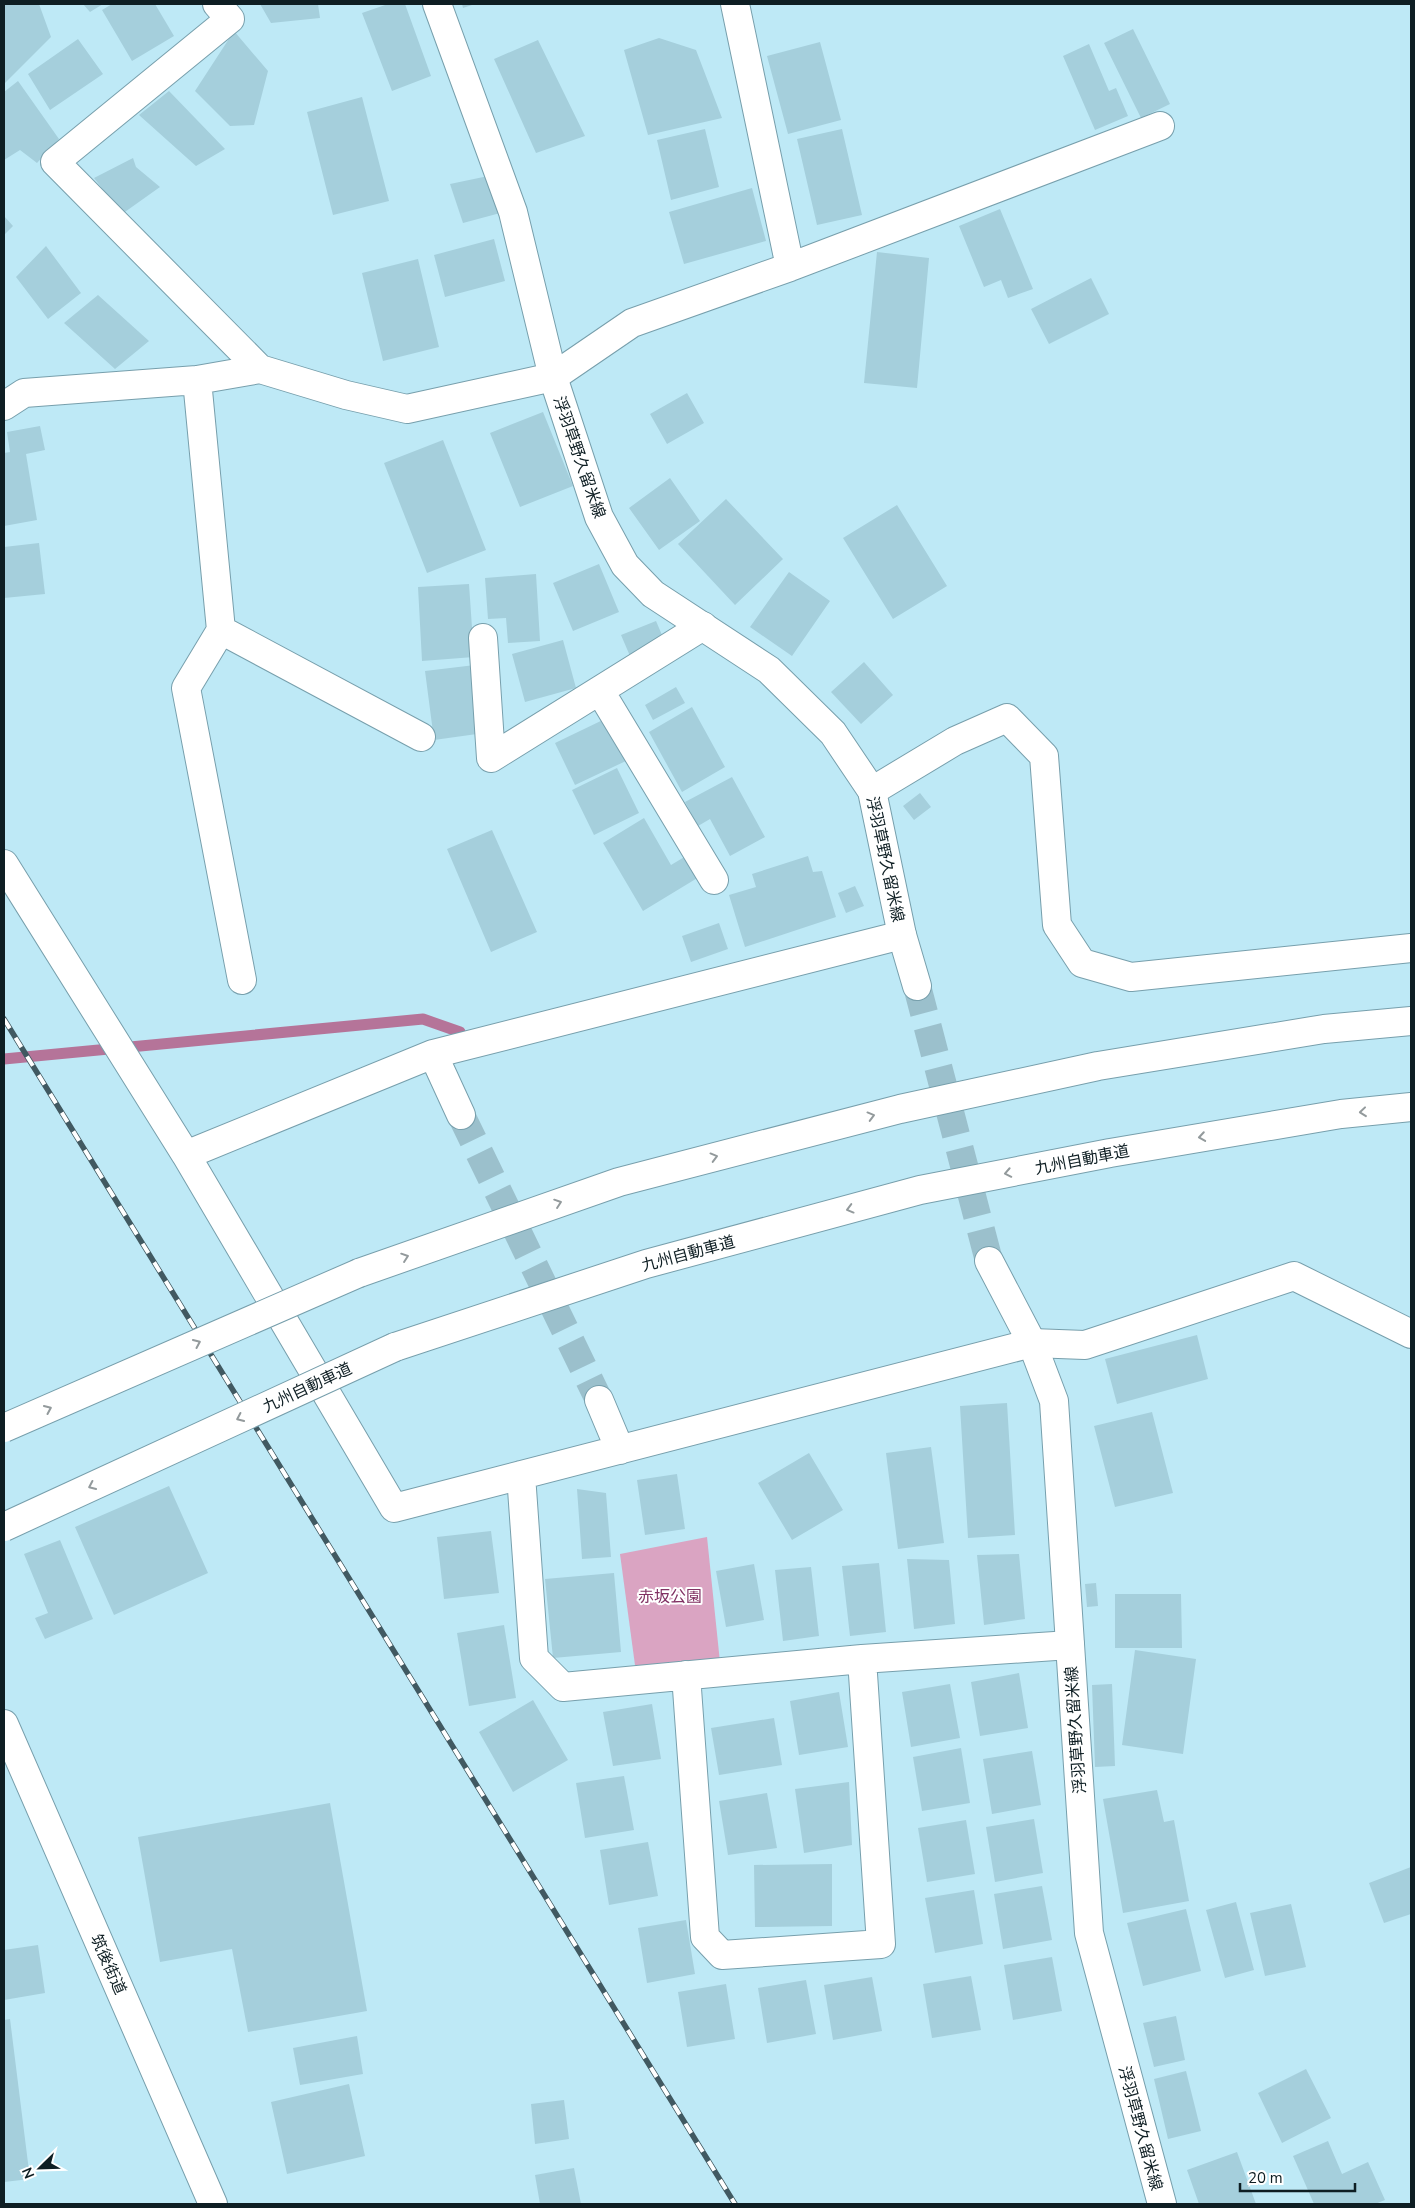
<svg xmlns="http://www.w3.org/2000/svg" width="1415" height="2208" font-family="'Nunito Sans','Noto Sans JP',sans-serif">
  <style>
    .green { fill: #daa4c2 }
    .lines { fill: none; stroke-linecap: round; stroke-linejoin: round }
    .stream { stroke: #b57499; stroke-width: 11 }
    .building { fill: #a5cfdc }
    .street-tunnel { stroke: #9bc0cc; stroke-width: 28; stroke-dasharray: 28 14; stroke-linecap: butt }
    .primary-tunnel { stroke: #9bc0cc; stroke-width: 28; stroke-dasharray: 28 14; stroke-linecap: butt }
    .street-casing { stroke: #779fac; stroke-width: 30 }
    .secondary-casing { stroke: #779fac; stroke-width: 30 }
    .primary-casing { stroke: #779fac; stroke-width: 30 }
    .highway-casing { stroke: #779fac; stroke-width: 30 }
    .street { stroke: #fff; stroke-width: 28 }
    .secondary { stroke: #fff; stroke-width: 28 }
    .primary { stroke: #fff; stroke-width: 28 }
    .highway { stroke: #fff; stroke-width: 28 }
    .rail-casing { stroke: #415961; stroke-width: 5.5 }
    .rail { stroke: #fff; stroke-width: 4; stroke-dasharray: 11; stroke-linecap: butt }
    .highway-bridge-casing { stroke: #779fac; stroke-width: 30; stroke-linecap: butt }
    .highway-bridge { stroke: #fff; stroke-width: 28 }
    .oneway { stroke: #939a9c }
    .labels { text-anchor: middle; stroke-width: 4; stroke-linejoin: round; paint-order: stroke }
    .street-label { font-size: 16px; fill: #0e1e23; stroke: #fff }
    .park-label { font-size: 16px; fill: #813163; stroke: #fff }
  </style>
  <rect width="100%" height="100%" fill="#bee9f6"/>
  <path class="green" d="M707,1537l14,135 -84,8 -17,-126z"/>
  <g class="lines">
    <path class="stream" d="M4,1059l419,-40 37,13"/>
  </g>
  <path class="building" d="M4,4h35l12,33 -47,47z
    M83,4h20l-13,8z
    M112,4h43l19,32 -42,25 -30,-51z
    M260,4h58l2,14 -49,5z
    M388,4h17l26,72 -39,15 -30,-78z
    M462,4h13l-12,4z
    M1133,29l37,75 -29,14 -37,-75z
    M234,31l34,40 -14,54 -24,1 -35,-35z
    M659,38l37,12 26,68 -74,17 -24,-85z
    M78,39l25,35 -53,36 -22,-36z
    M538,40l47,96 -49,17 -42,-94z
    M820,42l21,78 -53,14 -21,-78z
    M1089,44l20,47 7,-3 12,28 -33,14 -32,-74z
    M18,81l41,58 -22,24 -17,-13 -16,10v-68z
    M169,91l56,58 -29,17 -57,-51z
    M362,97l27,104 -56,14 -26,-103z
    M705,129l14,58 -48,13 -14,-60z
    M842,129l20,86 -45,10 -20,-86z
    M133,158l3,9 24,20 -38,27 -28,-36z
    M493,175l11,37 -41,11 -13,-39z
    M752,188l14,53 -82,23 -15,-52z
    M1000,209l33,80 -25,9 -7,-18 -17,7 -25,-61z
    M4,216l9,10 -9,9z
    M494,239l11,42 -60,16 -11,-42z
    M46,246l35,47 -33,26 -32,-42z
    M877,252l52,6 -12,130 -53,-5z
    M418,259l21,88 -56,14 -21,-88z
    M1091,278l18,36 -60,30 -18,-35z
    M98,295l51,46 -34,28 -51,-46z
    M687,393l17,30 -37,21 -17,-30z
    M543,412l30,74 -53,21 -30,-74z
    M40,426l5,24 -19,4 11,66 -33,6v-73l6,-1 -3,-20z
    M443,440l43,110 -59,23 -43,-110z
    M670,478l30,43 -41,29 -30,-42z
    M726,499l57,60 -48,46 -57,-61z
    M897,505l50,81 -54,33 -50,-81z
    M39,543l6,51 -41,4v-51z
    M599,564l20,48 -46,19 -20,-48z
    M789,572l41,29 -38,55 -42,-29z
    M536,574l4,67 -32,2 -2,-25 -18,1 -3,-41z
    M469,584l5,73 -52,4 -4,-74z
    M656,621l9,21 -35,14 -9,-21z
    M563,640l13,48 -51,14 -13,-48z
    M864,662l29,33 -32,29 -30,-32z
    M475,665l9,68 -50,7 -9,-69z
    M676,687l9,16 -32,17 -8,-15z
    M692,707l33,60 -43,25 -33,-60z
    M607,718l21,42 -53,25 -20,-42z
    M617,768l22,45 -45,22 -22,-45z
    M732,777l33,60 -35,19 -20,-37 -12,7 -13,-24z
    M920,793l11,14 -17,13 -11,-14z
    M644,818l27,47 15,-9 13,21 -56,34 -40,-68z
    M492,830l45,102 -46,20 -44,-103z
    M808,856l5,16 9,-1 14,46 -91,30 -16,-52 27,-8 -4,-13z
    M855,886l9,20 -18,7 -8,-20z
    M719,923l9,26 -37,13 -9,-26z
    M1197,1335l11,44 -91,25 -12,-45z
    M1007,1403l8,132 -47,3 -8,-132z
    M1152,1412l21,81 -58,14 -21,-81z
    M931,1447l13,96 -46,6 -12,-96z
    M809,1453l34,57 -51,30 -34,-57z
    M677,1474l8,55 -40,6 -8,-55z
    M169,1486l39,87 -94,42 -39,-88z
    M577,1489l29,4 5,64 -29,2z
    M491,1531l8,62 -55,6 -7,-62z
    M60,1540l33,79 -48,20 -10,-21 13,-5 -24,-59z
    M1019,1554l6,65 -41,6 -7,-70z
    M907,1559l42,1 6,64 -41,5z
    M879,1563l7,69 -36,4 -8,-70z
    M754,1564l10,56 -38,7 -10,-56z
    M811,1567l8,69 -36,5 -8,-71z
    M614,1573l7,79 -68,6 -8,-79z
    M1096,1583l2,23 -11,1 -2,-23z
    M1115,1594h66l1,54h-67z
    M504,1625l12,73 -47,8 -12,-73z
    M1135,1650l61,9 -13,95 -61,-9z
    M1019,1673l9,55 -48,8 -9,-54z
    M950,1684l10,54 -49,9 -9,-55z
    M1112,1684l3,82 -20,1 -3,-82z
    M839,1692l9,55 -49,8 -9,-54z
    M533,1700l35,60 -55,32 -34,-60z
    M652,1704l9,55 -48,7 -10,-54z
    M774,1718l8,47 -63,10 -8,-47z
    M961,1748l9,55 -48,8 -9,-54z
    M1032,1751l9,54 -49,9 -9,-55z
    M624,1776l10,54 -49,8 -9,-55z
    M849,1782l3,63 -48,8 -9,-64z
    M1157,1790l7,32 10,-2 15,81 -66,12 -20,-114z
    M767,1793l10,55 -49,7 -9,-54z
    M330,1803l37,208 -119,21 -16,-83 -72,13 -22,-125z
    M1034,1819l9,54 -48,9 -9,-55z
    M966,1820l9,54 -48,8 -9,-54z
    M648,1842l10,54 -49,9 -9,-55z
    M832,1864v62l-77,1 -1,-62z
    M1411,1867v47l-27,9 -15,-40z
    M1042,1886l10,54 -49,9 -9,-55z
    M974,1890l9,54 -48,9 -10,-55z
    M1236,1902l18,68 -29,8 -19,-68z
    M1291,1904l15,63 -41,9 -15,-63z
    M1186,1909l15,62 -58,15 -16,-63z
    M686,1920l9,54 -48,9 -9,-55z
    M38,1945l7,48 -41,7v-50z
    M1052,1957l10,54 -49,9 -9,-55z
    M971,1976l10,54 -49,8 -9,-54z
    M872,1977l10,54 -49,9 -9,-55z
    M806,1980l10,54 -49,9 -9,-55z
    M726,1984l9,55 -48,8 -9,-55z
    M1176,2016l9,44 -31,7 -11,-44z
    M10,2019l20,160 -26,3v-162z
    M357,2036l6,38 -63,11 -7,-37z
    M1306,2069l25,49 -49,25 -24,-50z
    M1186,2071l15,60 -33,8 -14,-60z
    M349,2084l16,72 -78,18 -16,-72z
    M564,2100l5,39 -34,5 -4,-40z
    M1328,2141l14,33 26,-12 17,38 -10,4h-61l-21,-48z
    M1237,2152l19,52h-57l-12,-34z
    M574,2168l7,36h-41l-5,-29z"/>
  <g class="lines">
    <path class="street-tunnel" d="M461,1115l138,285"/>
    <path class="primary-tunnel" d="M917,986l72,275"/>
    <defs>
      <path id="street" d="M217,4l13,15 -175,143 205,207
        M790,267l370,-141
        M197,380l24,250 -35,58 56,292
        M4,406l20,-13 173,-13 63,-11 86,26 61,14 146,-32 79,-54 158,-56 -55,-263
        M221,630l200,107
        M483,638l8,120 212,-132
        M600,691l114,189
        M872,791l83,-50 52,-23 37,38 13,169 25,38 49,14 280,-29
        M4,864l182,291 208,353 638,-165 53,2 209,-69 117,58
        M433,1054l28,61
        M186,1155l247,-101 469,-119
        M599,1400l21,50
        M521,1475l13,183 29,29 299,-28 208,-14
        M686,1675l19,262 17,18 159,-11 -19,-285"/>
      <path id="secondary" d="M4,1724l209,480"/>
      <path id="primary" d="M437,4l76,208 40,165 46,140 26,48 28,29 116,76 64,63 39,58 30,144 15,51
        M989,1261l43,82 22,58 35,532 73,271"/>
      <path id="highway" d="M359,1273l260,-91 281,-73 198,-43 226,-37 87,-8
        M395,1347l251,-83 274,-74 190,-37 231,-39 70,-7"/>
    </defs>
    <use href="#street" class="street-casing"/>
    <use href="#secondary" class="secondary-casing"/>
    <use href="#primary" class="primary-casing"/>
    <use href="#highway" class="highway-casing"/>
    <use href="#street" class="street"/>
    <use href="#secondary" class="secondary"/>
    <use href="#primary" class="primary"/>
    <use href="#highway" class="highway"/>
    <defs>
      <path id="rail" d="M4,1019l731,1185"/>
    </defs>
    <use href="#rail" class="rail-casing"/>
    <use href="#rail" class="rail"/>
    <defs>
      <path id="highway-bridge" d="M4,1428l355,-155
        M4,1527l391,-180"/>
    </defs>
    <use href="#highway-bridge" class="highway-bridge-casing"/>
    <use href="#highway-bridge" class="highway-bridge"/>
  </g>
  <defs><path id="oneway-chevron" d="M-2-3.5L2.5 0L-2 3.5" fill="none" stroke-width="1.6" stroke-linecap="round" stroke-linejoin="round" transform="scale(1.25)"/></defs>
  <g class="oneway">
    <use href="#oneway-chevron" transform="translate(1363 1112) rotate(174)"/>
    <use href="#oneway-chevron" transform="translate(871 1116) rotate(-15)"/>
    <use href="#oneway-chevron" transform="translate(1202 1137) rotate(171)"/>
    <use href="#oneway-chevron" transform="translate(714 1157) rotate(-15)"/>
    <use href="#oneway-chevron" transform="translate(1008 1173) rotate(169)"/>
    <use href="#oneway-chevron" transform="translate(558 1203) rotate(-19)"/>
    <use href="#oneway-chevron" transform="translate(850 1209) rotate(165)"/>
    <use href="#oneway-chevron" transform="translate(405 1257) rotate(-19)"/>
    <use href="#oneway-chevron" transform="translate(197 1343) rotate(-24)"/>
    <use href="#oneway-chevron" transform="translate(48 1409) rotate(-24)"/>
    <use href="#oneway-chevron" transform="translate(240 1418) rotate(155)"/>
    <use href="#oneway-chevron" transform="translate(92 1486) rotate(155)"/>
  </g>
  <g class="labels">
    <g class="street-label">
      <text transform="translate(580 457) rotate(71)" y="6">浮羽草野久留米線</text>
      <text transform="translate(886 859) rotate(78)" y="6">浮羽草野久留米線</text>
      <text transform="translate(1082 1159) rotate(-11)" y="6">九州自動車道</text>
      <text transform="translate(688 1253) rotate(-15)" y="6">九州自動車道</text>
      <text transform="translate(307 1387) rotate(-25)" y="6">九州自動車道</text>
      <text transform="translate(1075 1730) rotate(-94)" y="6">浮羽草野久留米線</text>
      <text transform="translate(109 1964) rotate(66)" y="6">筑後街道</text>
      <text transform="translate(1141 2128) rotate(75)" y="6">浮羽草野久留米線</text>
    </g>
    <g class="park-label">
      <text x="670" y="1602">赤坂公園</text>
    </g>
  </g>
  <rect width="1415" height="2208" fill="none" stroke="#0e1e23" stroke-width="10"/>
  <g transform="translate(40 2168) rotate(247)" stroke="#ffffff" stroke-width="4" paint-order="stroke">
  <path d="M0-4L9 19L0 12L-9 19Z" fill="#0e1e23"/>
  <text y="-8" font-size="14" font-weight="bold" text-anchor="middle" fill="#0e1e23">N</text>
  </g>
  <path d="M1240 2183v8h115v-8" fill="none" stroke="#0e1e23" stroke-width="2.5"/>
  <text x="1248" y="2183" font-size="15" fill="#0e1e23" stroke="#ffffff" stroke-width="4" paint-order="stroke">20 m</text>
</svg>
